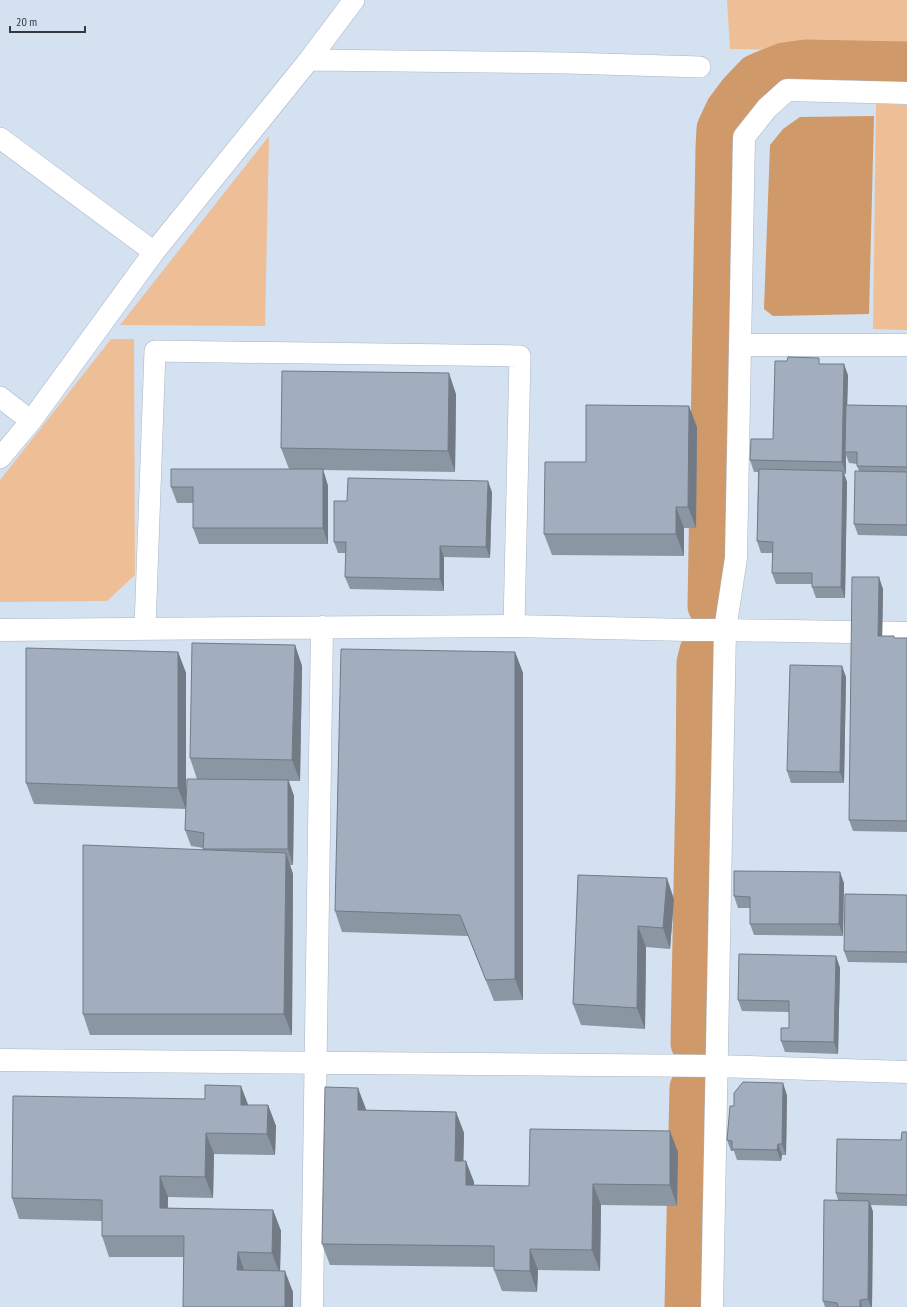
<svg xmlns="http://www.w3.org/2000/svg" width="907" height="1307" font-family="'PT Sans Narrow',sans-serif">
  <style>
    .green { fill: #eebf97 }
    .water { fill: #cf9969 }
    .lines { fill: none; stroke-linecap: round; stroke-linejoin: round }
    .river { stroke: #cf9969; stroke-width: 45 }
    .street-casing { stroke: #a9b5c5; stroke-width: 22 }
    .secondary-casing { stroke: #a9b5c5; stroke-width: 23 }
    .street { stroke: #fff; stroke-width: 21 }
    .secondary { stroke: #fff; stroke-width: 22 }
    .wall { fill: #8b96a3 }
    .shaded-wall { fill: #717a85 }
    .building { fill: #a2aebe; stroke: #717a85 }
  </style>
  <rect width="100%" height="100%" fill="#d4e1f1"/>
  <path class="green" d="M727,0h180v52l-177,-3z
    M876,103l31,2v225l-34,-1z
    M269,136l-4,190 -145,-1z
    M111,339h23l1,236 -28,26 -107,1v-122z"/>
  <path class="water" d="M874,116l-5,198 -96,2 -9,-7 6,-164 13,-16 17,-12z"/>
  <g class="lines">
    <path class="river" d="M710,606l8,-458 1,-19 9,-19 12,-16 17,-18 27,-11 22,-3 101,2
      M693,1043l5,-258 1,-122 3,-12
      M687,1307l5,-219"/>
    <defs>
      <path id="street" d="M309,60l258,3 133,4
        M0,138l154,114
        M0,397l31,24
        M0,458l31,-37 123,-169 155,-192 45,-60
        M145,628l10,-277 365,5 -6,270"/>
      <path id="secondary" d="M740,345h167
        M0,630l514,-4 174,4h37l11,-72 8,-421 23,-29 20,-18 120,3
        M0,1060l716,6 191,6
        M312,1307l10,-680
        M712,1307l13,-677 182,3"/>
    </defs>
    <use href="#street" class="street-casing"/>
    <use href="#secondary" class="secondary-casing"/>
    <use href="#street" class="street"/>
    <use href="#secondary" class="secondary"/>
  </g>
  <path class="wall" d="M821,364l27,11 -1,30 60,1v130l-49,-1 -4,-11 5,-53 -2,-5v-2l-8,-1 -3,-8v19h-2l3,8 -2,116h-29l-4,-11v-3h-36l-4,-11 1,-20h-12l-4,-12 1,-69h-4l-4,-12 23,-21z
    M456,394l-1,78 -132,-2 5,16v58h-129l-6,-16v-25h-16l-6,-16 118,-18 -8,-21z
    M697,427l-1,101h-12v28l-132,-1 -8,-21 42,-72z
    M492,492l-2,66 -46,-1v34l-94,-2 -5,-12 1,-24h-8l-4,-11 13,-41z
    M883,589l-1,47 13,2h12v194l-54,-1 -4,-11z
    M295,645l7,21 -2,115h-11l5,15 -1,69h-3l3,9 -1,161h-202l-7,-21 120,-164v-2l-12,-2 -6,-16 1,-21 -152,-5 -8,-21 152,-131 8,21v129l11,-23 -7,-21z
    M515,652l8,21v327l-29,1 -26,-65 -126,-4 -7,-21z
    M846,677l-2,106h-53l-4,-12z
    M578,875l96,24 -4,50 -24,-2 -1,82 -64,-4 -8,-21z
    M844,883l-1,53 -89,-1 -4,-11v-16h-12l-4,-12z
    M907,895v68l-59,-1 -4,-11z
    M836,956l4,12 -2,86 -53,-2 -4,-11 8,-13v-16l-47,-1 -4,-11z
    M787,1095l-1,60h-4l-1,6 -44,-1 -3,-9h-3l-4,-11 7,-34z
    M248,1105h20l8,21 -1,29 -61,-1 -1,44 -45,-1v11l105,2 8,21 -1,40 13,21 -109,-35h-75l-7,-21v-15l-83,-2 -7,-21z
    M366,1109v1l90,2 8,21 -1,28 11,21v3l55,1 149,-34 -1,54 -76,-1 -1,66 -62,-1 -1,22 -35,-1 -8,-21v-3l-164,-2 -8,-21z
    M907,1132v74l-36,-1 2,7 -1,95h-47l-2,-6 15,-101 -2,-7 65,-53z"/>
  <path class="shaded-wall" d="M844,364l4,11 -2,77h-1l1,3v19l-4,-12z
    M449,373l7,21 -1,78 -7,-21z
    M689,406l8,21 -1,101 -8,-21z
    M323,469l5,17v58l-5,-16z
    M843,471l4,11 -2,116 -4,-11z
    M488,481l4,11 -2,66 -4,-11z
    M676,507l8,21v28l-8,-22z
    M440,546l4,11v34l-4,-12z
    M879,577l4,12 -1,58 -4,-11z
    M295,645l7,21 -2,115 -8,-21z
    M178,652l8,21v136l-8,-21z
    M515,652l8,21v327l-8,-21z
    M842,666l4,11 -2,106 -4,-11z
    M288,780l6,16 -1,69 -5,-16z
    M286,853l7,21 -1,161 -8,-21z
    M840,872l4,11 -1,53 -4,-12z
    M667,878l7,21 -4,50 -7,-21z
    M638,926l8,21 -1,82 -8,-21z
    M836,956l4,12 -2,86 -4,-12z
    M783,1083l4,12 -1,60 -4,-11z
    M241,1086l8,21 -8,-2z
    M358,1088l8,21v22l-8,-21z
    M268,1105l8,21 -1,29 -8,-21z
    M456,1112l8,21 -1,49 -8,-21z
    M670,1131l8,21 -1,54 -7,-21z
    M206,1133l8,21 -1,44 -8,-21z
    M778,1144l4,11 -1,6 -4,-11z
    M466,1161l8,21 -1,24 -7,-21z
    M160,1176l8,21 -1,32 -7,-21z
    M593,1184l8,21 -1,66 -8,-21z
    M869,1201l4,11 -1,95h-1l-3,-8z
    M273,1210l8,21 -1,43 -8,-21z
    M530,1249l8,21 -1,22 -7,-21z
    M238,1252l7,21 -8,-3z
    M285,1271l8,21v15h-8z
    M860,1300l2,7h-2z"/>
  <path class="building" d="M788,357l31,1v6h25l-2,98 -92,-2 1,-21h22l2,-78h12z
    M282,371l167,2 -1,78 -167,-3z
    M586,405l103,1 -1,101h-12v27h-132l1,-72h41z
    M846,405l61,1v61l-50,-1v-14h-12z
    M171,469h152v59h-130v-41h-22z
    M759,469l84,2 -2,116h-29v-14h-40l1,-31 -16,-1z
    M855,471l52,1v53l-53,-1z
    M348,478l140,3 -2,66 -46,-1v33l-95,-2 1,-35h-12v-41h13z
    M852,577h27l-1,59h16v2h13v183l-58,-1z
    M192,643l103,2 -3,115 -102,-2z
    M26,648l152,4v136l-152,-5z
    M341,649l174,3v327l-29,1 -26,-65 -125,-4z
    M790,665l52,1 -2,106 -53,-1z
    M187,779l101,1v69h-85l1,-16 -19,-3z
    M83,845l203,8 -2,161h-201z
    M734,871l106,1 -1,52h-89v-27l-16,-1z
    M578,875l89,3 -4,50 -25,-2 -1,82 -64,-4z
    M845,894l62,1v57l-63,-1z
    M739,954l97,2 -2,86 -53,-1v-13h8v-27l-51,-1z
    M743,1082l40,1 -1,61h-4l-1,6 -45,-1v-8l-5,-1 3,-34h4v-13z
    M205,1085l36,1v19h27l-1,29 -61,-1 -1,44 -45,-1v32l113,2 -1,43 -34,-1 -1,18 48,1v36h-102l1,-71h-82v-36l-90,-2 1,-102 192,3z
    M325,1087l33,1v22l98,2 -1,49h11v24l63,1 1,-57 140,2v54l-77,-1 -1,66 -62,-1v22l-36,-1v-24l-172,-2z
    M902,1132h5v63l-71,-2 1,-54 64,1z
    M824,1200l45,1 -1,98 -8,1v7h-22l-1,-4 -14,-2z"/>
  <path d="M10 26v6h75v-6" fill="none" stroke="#33383f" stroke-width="2"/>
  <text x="16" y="26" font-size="12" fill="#33383f" stroke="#d4e1f1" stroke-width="3" paint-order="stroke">20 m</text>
</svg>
